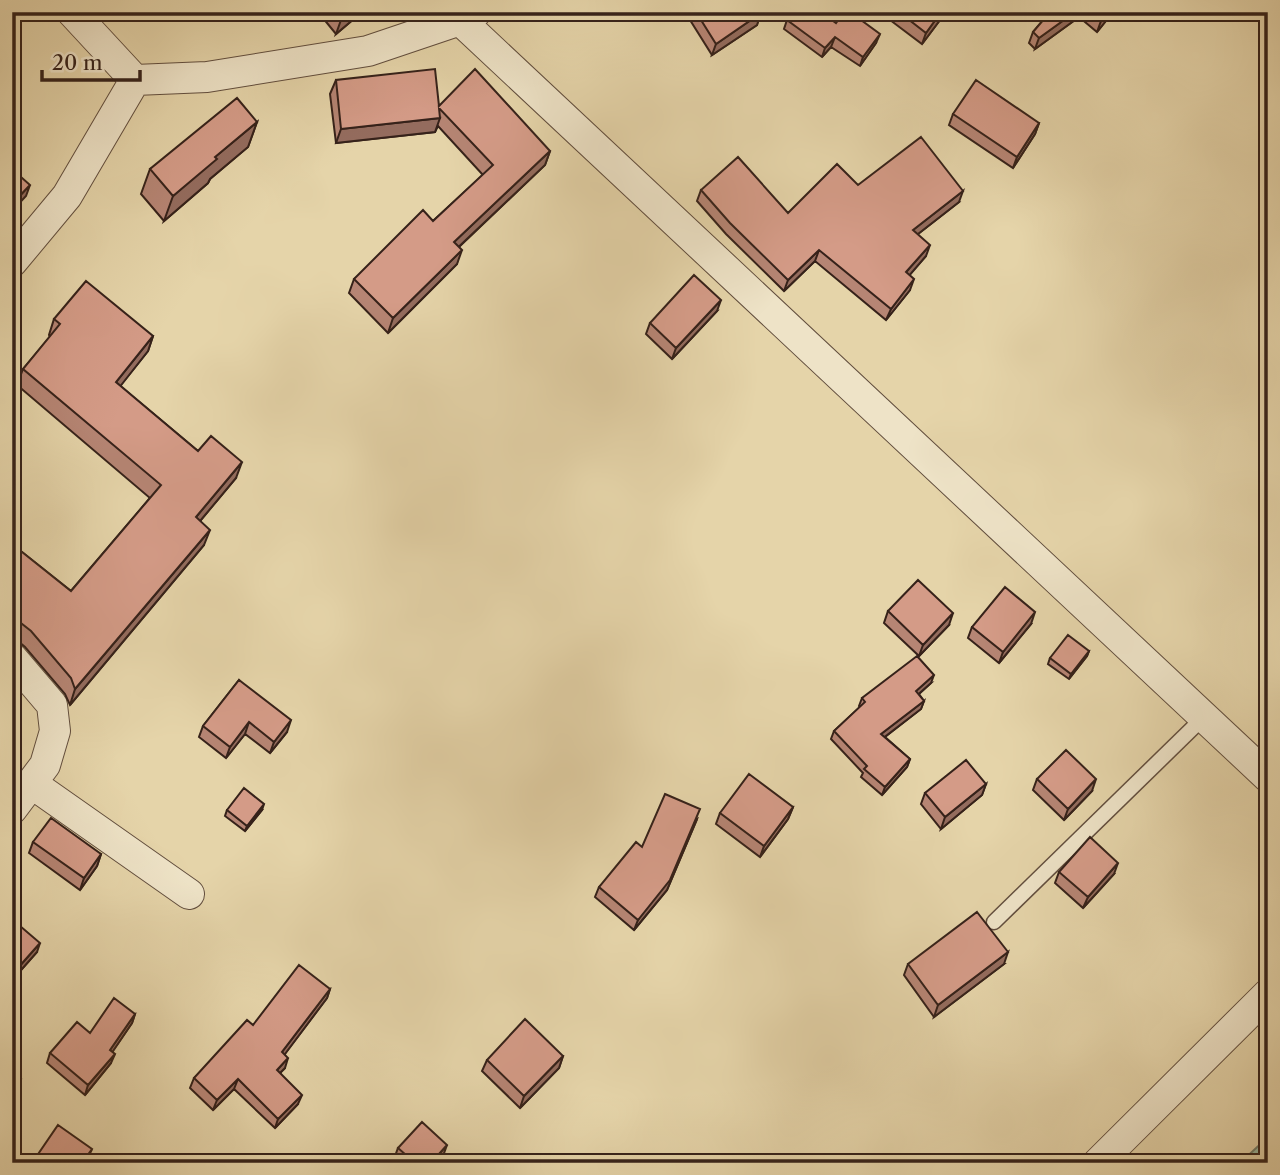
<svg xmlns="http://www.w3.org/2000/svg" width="1280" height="1175" font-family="'Libre Caslon Text',serif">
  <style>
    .water { fill: #97b9a2; stroke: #707d6c; stroke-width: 2 }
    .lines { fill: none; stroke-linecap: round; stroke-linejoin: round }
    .lane-casing { stroke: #624e3e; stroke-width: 17 }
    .street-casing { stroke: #624e3e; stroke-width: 32 }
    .lane { stroke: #eee3c7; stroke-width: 14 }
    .street { stroke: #eee3c7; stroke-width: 30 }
    .wall { fill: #b68574; stroke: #36221a; stroke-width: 2 }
    .shaded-wall { fill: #946c5e; stroke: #36221a; stroke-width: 2 }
    .building { fill: #d49b87; stroke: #36221a; stroke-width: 2 }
  </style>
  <rect width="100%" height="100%" fill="#e5d4a9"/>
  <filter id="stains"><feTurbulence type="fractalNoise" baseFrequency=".00286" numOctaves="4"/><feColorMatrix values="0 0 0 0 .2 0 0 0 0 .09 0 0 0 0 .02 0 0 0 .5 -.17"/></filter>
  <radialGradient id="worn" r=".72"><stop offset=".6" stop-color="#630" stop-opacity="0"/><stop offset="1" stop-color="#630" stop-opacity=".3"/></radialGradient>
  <path class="water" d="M1268,1137v26h-28z"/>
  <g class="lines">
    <defs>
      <path id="lane" d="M994,922l210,-205"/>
      <path id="street" d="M72,12l63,68 72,-3 161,-26 92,-31 16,-8
        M460,20l808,757
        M12,262l55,-66 68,-116
        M12,658l40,47 3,26 -10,34 -33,44
        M31,783l158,111
        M1098,1163l170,-169"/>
    </defs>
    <use href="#lane" class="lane-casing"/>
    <use href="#street" class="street-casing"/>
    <use href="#lane" class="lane"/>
    <use href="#street" class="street"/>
  </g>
  <path class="wall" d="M318,12h44l-26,22z
    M685,12h75l-3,13 -45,30z
    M893,12h53l-24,32 -32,-24z
    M1050,12h63l-16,20 -18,-15 -44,32 -6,-6 4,-11z
    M787,20l49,3 40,20 -16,23 -29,-19 -9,10 -38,-28z
    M336,80l103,26 111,45 -5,14 -86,82 -2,17 -69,69 -39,-40 5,-14 79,-58 50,-46 -45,-49 -3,6 -99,11 -6,-49z
    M953,114l86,9 -4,11 -22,34 -64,-43z
    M257,122l-9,25 -38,32 -2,4 -44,38 -23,-27 9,-25z
    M858,185l101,17 -41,32 8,22 -17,19 1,15 -24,30 -71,-59 -31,30 -58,-57 -29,-33 4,-11 87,23z
    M717,311l-45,48 -26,-25 4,-11z
    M54,319l99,17 -5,15 -28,35 78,65 38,27 -36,43 4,24 -134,160 -5,-11 -40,-47 -13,-11v-92l59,47 79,-93 -133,-113 6,-16 27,-32 -1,-2z
    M888,611l61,14 -30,31 -35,-33z
    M1031,624l-32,39 -31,-25 4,-11z
    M1089,651l-2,5 -18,23 -21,-15 2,-6z
    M239,680l48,52 -17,21 -25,-19 -19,24 -27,-21 4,-11z
    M931,683l-12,11 5,7 -3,8 -36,28 25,22 -3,8 -25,28 -21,-18 2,-4 -32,-34 3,-8 26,-24 -1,-1 3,-8z
    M1037,779l55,12 -28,29 -31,-30z
    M986,784l-4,11 -41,34 -20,-25 4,-11z
    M793,807l-5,12 -28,38 -44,-33 4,-11z
    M227,810h35l-17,21 -20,-15z
    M697,819l-30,71 -33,40 -39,-33 4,-10 43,-40z
    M33,842l68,12 -4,12 -17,24 -51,-37z
    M1059,872l55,2 -31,34 -28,-25z
    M12,921l25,31 -23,26 -2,-1z
    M908,964h96l-70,53 -30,-42z
    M330,989l-3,9 -43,57 1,13 -5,5 18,31 -23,24 -41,-39 -21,21 -23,-22 4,-10 59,-53z
    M135,1014l-3,9 -20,29 -1,11 -26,32 -38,-32 3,-10 40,-20z
    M563,1056l-4,12 -39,40 -38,-37 5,-11z
    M398,1148l45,8 -6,7h-39l-4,-4z"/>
  <path class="shaded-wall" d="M22,12h6l-16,18v-7z
    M350,12h12l-26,22 5,-14z
    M941,12h5l-24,32 4,-11z
    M1075,12h6l-2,5 -44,32 4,-11z
    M1108,12h5l-16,20 4,-11z
    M761,13l-4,12 -45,30 4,-11z
    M880,34l-4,9 -16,23 3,-9z
    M835,37l-4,10 -9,10 3,-9z
    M440,118l-5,14 -99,11 5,-14z
    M257,122l-9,25 -38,32 -2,4 -44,38 9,-25 42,-39z
    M1039,123l-4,11 -22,34 4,-11z
    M550,151l-5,14 -96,91 5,-14z
    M30,185l-4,11 -14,15v-7z
    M963,191l-4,11 -50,39 4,-11z
    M930,245l-4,11 -24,28 4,-12z
    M462,250l-5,14 -69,69 5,-15z
    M819,250l-4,11 -31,30 4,-11z
    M914,279l-4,11 -24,30 5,-11z
    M721,300l-4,11 -45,48 4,-11z
    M153,336l-5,15 -37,47 5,-16z
    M242,462l-6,16 -46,55 6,-16z
    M210,530l-6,15 -134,160 5,-16z
    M1035,612l-4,12 -32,39 4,-11z
    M953,613l-4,12 -30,31 4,-11z
    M1089,651l-2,5 -18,23 2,-5z
    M934,675l-3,8 -18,16 3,-8z
    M924,701l-3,8 -43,33 3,-8z
    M291,720l-4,12 -17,21 4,-11z
    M249,722l-4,12 -19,24 4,-11z
    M910,759l-3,8 -25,28 3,-8z
    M1096,779l-4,12 -28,29 4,-11z
    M986,784l-4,11 -41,34 4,-12z
    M264,804l-2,6 -17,21 2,-5z
    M793,807l-5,12 -28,38 4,-11z
    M697,819l-30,71 -33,40 4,-10z
    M101,854l-4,12 -17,24 4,-12z
    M1118,863l-4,11 -31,34 5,-11z
    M40,943l-3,9 -23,26 3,-9z
    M1008,952l-4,12 -70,53 4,-12z
    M330,989l-3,9 -48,64 3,-10z
    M135,1014l-3,9 -25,37 3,-10z
    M115,1054l-4,9 -26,32 3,-10z
    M563,1056l-4,12 -39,40 4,-12z
    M288,1058l-3,10 -12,12 4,-10z
    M21,1079l-4,11 -5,8v-4z
    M238,1079l-4,10 -21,21 4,-10z
    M302,1095l-4,9 -23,24 3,-9z
    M447,1145l-4,11 -6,7h-6z
    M92,1149l-5,11 -1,3h-4z"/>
  <path class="building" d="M12,12h10l-10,11z
    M335,12h15l-9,8z
    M696,12h64l1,1 -45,31z
    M793,12h28l15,11 8,-11h6l30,22 -17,23 -28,-20 -10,11 -38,-28z
    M899,12h42l-15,21z
    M1050,12h25l-36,26 -6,-6z
    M1090,12h18l-7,9z
    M435,69l4,37 36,-37 75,82 -96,91 8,8 -69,68 -39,-39 69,-69 10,11 60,-56 -54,-57 1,10 -99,11 -5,-49z
    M976,80l63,43 -22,34 -64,-43z
    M237,98l20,24 -42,35 2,2 -44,37 -23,-27z
    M921,137l42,54 -50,39 17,15 -24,27 8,7 -23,30 -72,-59 -31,30 -58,-57 -29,-33 37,-33 50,56 49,-49 21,21z
    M12,169l18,16 -18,19z
    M694,275l27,25 -45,48 -26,-25z
    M86,281l67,55 -37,46 82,69 13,-15 31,26 -46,55 14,13 -135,159 -4,-11 -40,-47 -19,-15v-72l59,47 90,-106 -138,-116 37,-45 -6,-5z
    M918,580l35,33 -30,32 -35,-34z
    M1005,587l30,25 -32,40 -31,-25z
    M1068,635l21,16 -18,23 -21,-16z
    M917,656l17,19 -18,16 8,10 -43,33 29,25 -25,28 -21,-18 3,-3 -33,-35 31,-29 -3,-4z
    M239,680l52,40 -17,22 -25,-20 -19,25 -27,-21z
    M1066,750l30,29 -28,30 -31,-30z
    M966,760l20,24 -41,33 -20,-24z
    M749,774l44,33 -29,39 -44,-33z
    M244,788l20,16 -17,22 -20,-16z
    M665,794l35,15 -30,71 -32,40 -39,-33 37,-45 6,5z
    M51,818l50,36 -17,24 -51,-36z
    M1090,837l28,26 -30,34 -29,-25z
    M977,912l31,40 -70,53 -30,-41z
    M13,920l27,23 -23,26 -5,-4v-44z
    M299,965l31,24 -48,63 6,6 -11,12 25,25 -24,24 -40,-40 -21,21 -23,-22 53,-58 6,5z
    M114,998l21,16 -25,36 5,4 -27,31 -38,-32 27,-31 13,11z
    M525,1019l38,37 -39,40 -37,-36z
    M12,1074l9,5 -9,15z
    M422,1122l25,23 -16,18h-16l-17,-15z
    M58,1125l34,24 -10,14h-50z"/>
  <rect width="1280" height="1175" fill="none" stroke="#e5d4a9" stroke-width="42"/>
  <rect x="14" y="14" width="1252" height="1147" fill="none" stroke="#36221a" stroke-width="3.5"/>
  <rect x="21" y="21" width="1238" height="1133" fill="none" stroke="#36221a" stroke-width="2"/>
  <path d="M42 70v10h98v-10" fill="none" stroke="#36221a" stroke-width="3.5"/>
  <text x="52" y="70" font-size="21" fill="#36221a" stroke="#eee3c7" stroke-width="5" paint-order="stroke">20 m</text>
  <rect width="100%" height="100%" filter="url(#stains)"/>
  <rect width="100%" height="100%" fill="url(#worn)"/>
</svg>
